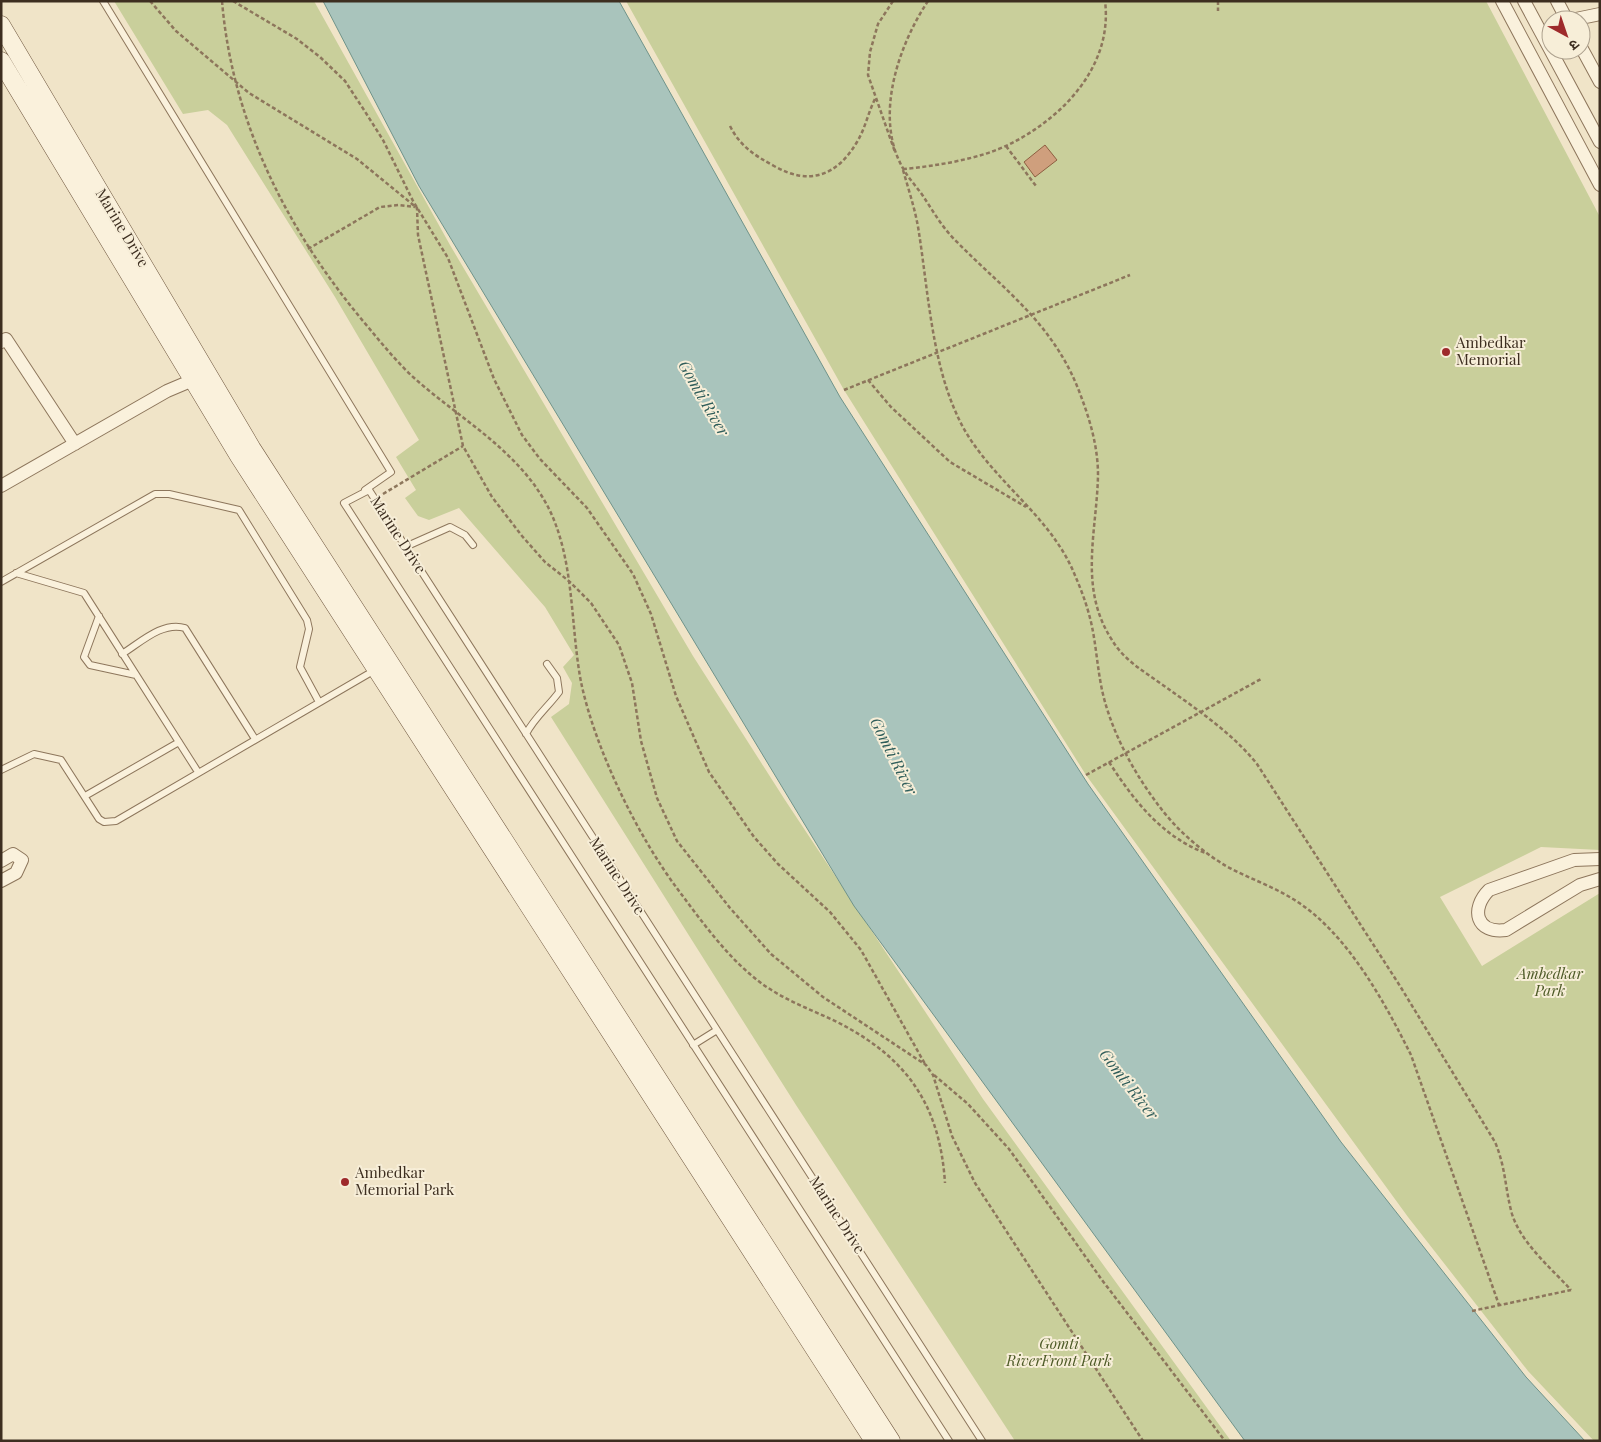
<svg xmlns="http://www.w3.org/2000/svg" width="1601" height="1442" font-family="'Playfair Display','Noto Sans Devanagari',serif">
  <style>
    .green { fill: #c9cf9b }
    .water { fill: #a9c4bc; stroke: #6f938a }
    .building { fill: #cf9f7d; stroke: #8d5f41 }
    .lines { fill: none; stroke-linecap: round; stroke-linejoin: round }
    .lane-casing { stroke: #8d765c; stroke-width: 8 }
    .street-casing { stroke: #8d765c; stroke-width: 14 }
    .secondary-casing { stroke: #6f573f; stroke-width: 19 }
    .path { stroke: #8d765c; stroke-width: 2.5; stroke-dasharray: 4 2.5; stroke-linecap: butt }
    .lane { stroke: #faf1dc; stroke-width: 6 }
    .street { stroke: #faf1dc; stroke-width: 12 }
    .secondary { stroke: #faf1dc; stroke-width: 18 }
    .poi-dot { fill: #9e2a2b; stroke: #f7eed8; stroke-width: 2 }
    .labels { text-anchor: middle; stroke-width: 4; stroke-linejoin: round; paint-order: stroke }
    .street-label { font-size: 15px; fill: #3d2e20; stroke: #f7eed8 }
    .poi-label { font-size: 15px; fill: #3d2e20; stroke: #f7eed8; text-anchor: start }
    .park-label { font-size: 15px; font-style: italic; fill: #4d5a26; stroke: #f7eed8 }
    .water-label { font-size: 16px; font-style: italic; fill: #2f5d5a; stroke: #f7eed8 }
  </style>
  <rect width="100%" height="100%" fill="#f0e4c8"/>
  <path class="green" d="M114,1h200l136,244 243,411 92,144 198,299 248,342h-216l-219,-336 -245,-388 18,-13 3,-21 -9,-16 11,-12 -29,-48 -86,-99 -30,12 -11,-4 -13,-18 11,-8 -20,-33 23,-17 -84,-143 -108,-172 -19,-15 -25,4z
    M626,1h860l114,216v633l-59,-3 -101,50 42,69 118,-73v548h-6l-66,-70 -120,-154 -322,-442 -242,-385z"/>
  <path class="water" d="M323,1h296l221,396 248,387 253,358 185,235 59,64h-340l-391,-535 -435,-720z"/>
  <path class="building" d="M1045,145l12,15 -22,17 -11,-15z"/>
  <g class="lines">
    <defs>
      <path id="lane" d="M103,1l288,471 -26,18
        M405,547l45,-20 15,8 8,10
        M16,573l68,20 114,179
        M1,582l154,-88h14l70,16 68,110 2,9 -9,38 19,35
        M99,616l-15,41 6,8 46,10
        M122,654c19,-12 41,-33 63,-26l70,111
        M526,734c8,-16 22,-27 33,-42l-2,-14 -10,-14
        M1,770l33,-16 27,6 38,59 5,3 12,-1 259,-151
        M85,796l94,-54
        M693,1045l24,-15
        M949,1441l-605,-938 25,-13 613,951"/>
      <path id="street" d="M1502,1l98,184
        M1524,1l76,141
        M1557,1l10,19
        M1571,20l29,-6
        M1581,47l19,35
        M1,342l5,-3 69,105
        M1,486l166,-95 26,-11
        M1600,859l-26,1 -85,30c-19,19 -13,44 17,40l74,-45 20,-6
        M1,861l12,-7 9,6 -6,13 -15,8"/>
      <path id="secondary" d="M1,25l251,424 639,992
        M1,61l238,395 635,985"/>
    </defs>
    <use href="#lane" class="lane-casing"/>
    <use href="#street" class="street-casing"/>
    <use href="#secondary" class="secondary-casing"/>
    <path class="path" d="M150,1l26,30 73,62 108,66 60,49 1,27 45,211 29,51 30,39 23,26 25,20 21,21 28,42 13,38 9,58 16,57 20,43 53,67 41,46 52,43 103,68 7,10 19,61 23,47 168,258
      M222,1c10,120 65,229 141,320 16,19 31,38 49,55 46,42 104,72 135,129 28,53 23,119 34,177 14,67 57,155 98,209 27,36 56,77 94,100 21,13 44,21 66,32 68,35 101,82 106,160
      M233,1l64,38 23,18 25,24 19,29 19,30 30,61 35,57 46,121 28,56 18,24 47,49 46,66 18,40 25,82 33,76 45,65 24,27 52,48 31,38 64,114
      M893,1l-15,23 -8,28 -2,23 27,77
      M928,1c-30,45 -55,118 -24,169 5,9 13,17 19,26 10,15 19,31 32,44 52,53 101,85 127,159 9,24 16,50 16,76 -1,56 -20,113 14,165 13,22 35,33 55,48 31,22 66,46 90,76l143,222 95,156c11,26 10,47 17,72 9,29 39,54 59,76
      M1218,1v10
      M730,126c10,20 24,29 44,40 35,20 63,10 83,-24 8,-13 11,-29 18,-43
      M1006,146l30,40
      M903,169c33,-3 77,-10 107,-25 54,-27 103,-79 95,-143
      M903,170c6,21 13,42 16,63 9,58 13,128 38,182 27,61 91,96 117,158 6,14 12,29 16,45 7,27 7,56 15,84 10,36 31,74 54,104 17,23 42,45 67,60 22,12 46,20 67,33 53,32 91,102 118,156l88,250
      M308,249l72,-42 19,-2 16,2
      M868,380l23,27 59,55 76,45
      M844,390l286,-115
      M383,494l80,-48
      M1109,762c25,39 54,76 99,92
      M1086,775l175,-96
      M934,1075l34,29 41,45 93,131 123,161
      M1472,1311l99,-21"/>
    <use href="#lane" class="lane"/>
    <use href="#street" class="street"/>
    <use href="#secondary" class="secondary"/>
  </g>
  <g class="poi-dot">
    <circle cx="1446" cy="352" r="5"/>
    <circle cx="345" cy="1182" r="5"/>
  </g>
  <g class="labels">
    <g class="street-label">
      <text transform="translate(122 228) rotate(59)" y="5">Marine Drive</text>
      <text transform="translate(398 535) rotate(57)" y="5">Marine Drive</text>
      <text transform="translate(617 876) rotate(57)" y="5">Marine Drive</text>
      <text transform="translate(837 1215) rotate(57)" y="5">Marine Drive</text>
    </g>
    <g class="poi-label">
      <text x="1456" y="348">Ambedkar<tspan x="1456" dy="17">Memorial</tspan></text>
      <text x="355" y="1178">Ambedkar<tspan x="355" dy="17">Memorial Park</tspan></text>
    </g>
    <g class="park-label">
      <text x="1550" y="979">Ambedkar<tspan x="1550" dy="17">Park</tspan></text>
      <text x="1059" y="1349">Gomti<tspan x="1059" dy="17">RiverFront Park</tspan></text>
    </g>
    <g class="water-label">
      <text transform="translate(704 398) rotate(60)" y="6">Gomti River</text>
      <text transform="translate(894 756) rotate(63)" y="6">Gomti River</text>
      <text transform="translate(1129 1084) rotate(52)" y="6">Gomti River</text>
    </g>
  </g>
  <rect width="1601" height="1442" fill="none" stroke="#3d2e20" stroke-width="5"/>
  <g transform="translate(1566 35) rotate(140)"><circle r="24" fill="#f7eed8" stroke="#ada18e"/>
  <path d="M0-4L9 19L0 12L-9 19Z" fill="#9e2a2b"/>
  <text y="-8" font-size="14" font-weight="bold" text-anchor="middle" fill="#3d2e20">उ</text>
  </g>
</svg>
